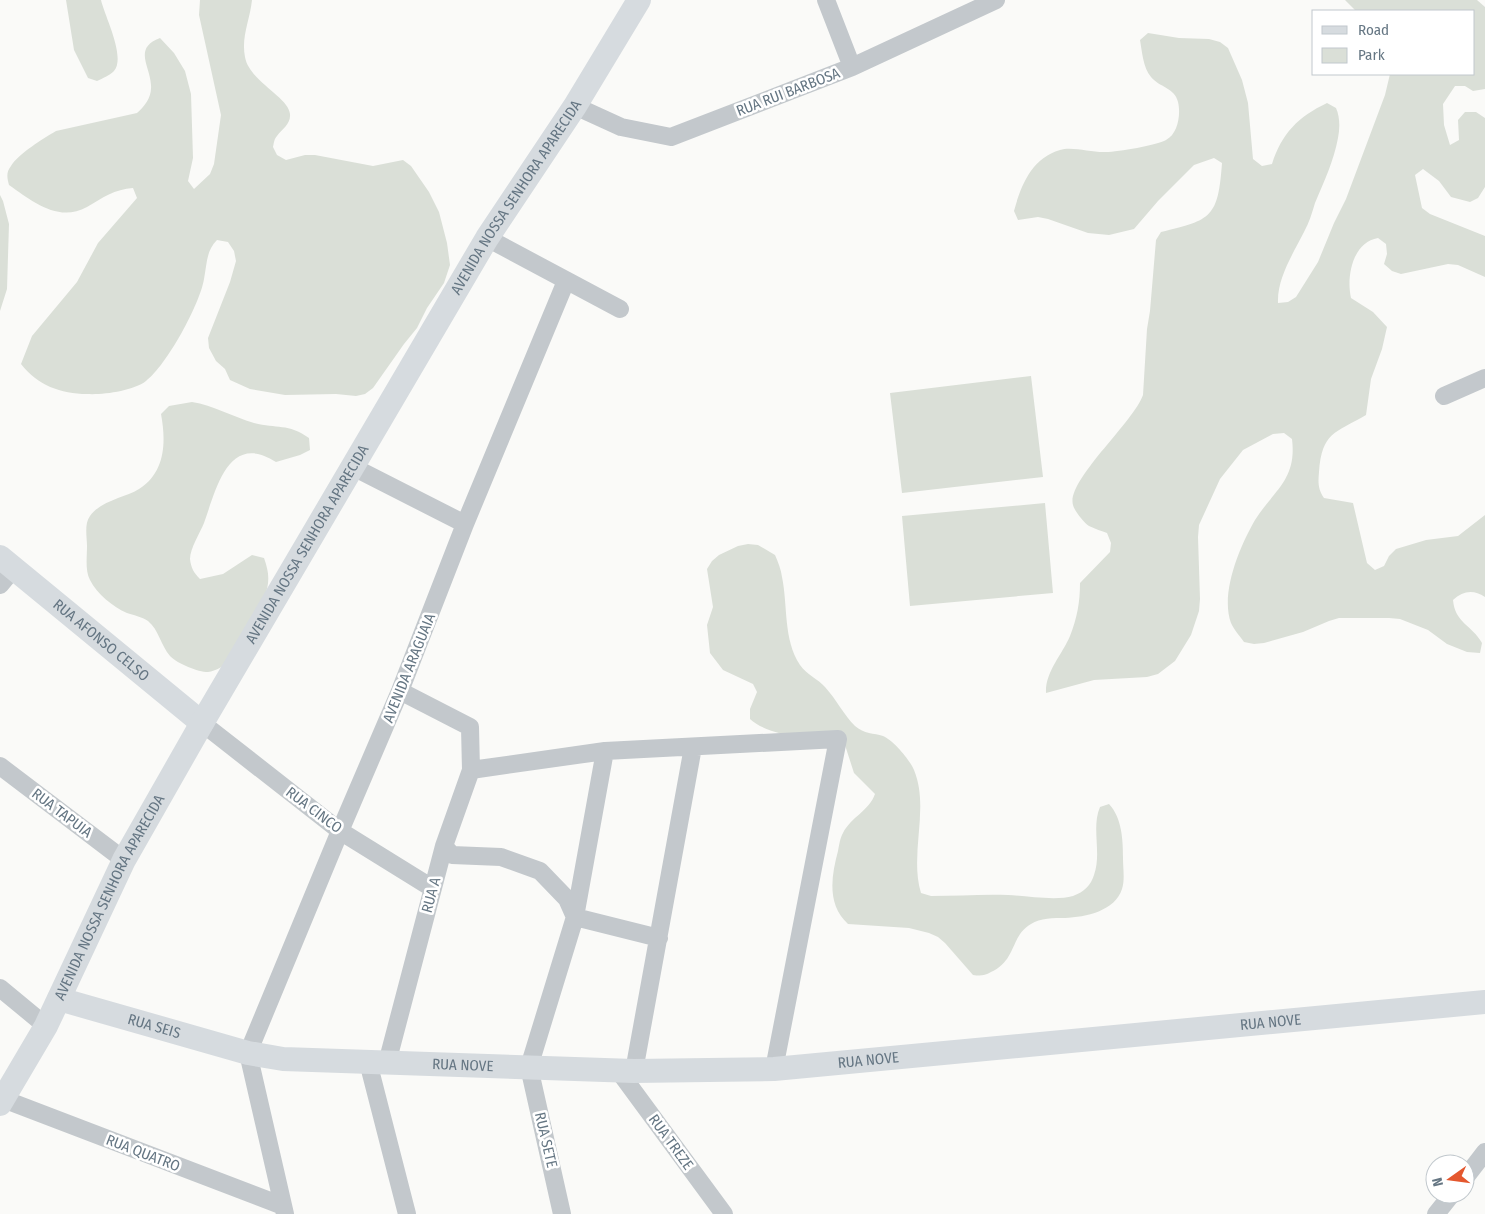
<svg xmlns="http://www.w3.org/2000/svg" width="1485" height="1214" viewBox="0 0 1485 1214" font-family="'Fira Sans Condensed',sans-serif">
<rect width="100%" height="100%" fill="#fafaf8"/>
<path fill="#dadfd7" d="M 66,0 L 101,0 C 105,17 126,57 114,71 C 109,76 103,78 97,81 L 88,78 L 74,50 Z
M 200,0 L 252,0 C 250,20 241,37 245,57 C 249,81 289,97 290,114 C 291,124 282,129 277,136 C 274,139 274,143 273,147 L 277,155 L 286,160 L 305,155 L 315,155 L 373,166 L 403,160 L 411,166 L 429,192 L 439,212 L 447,243 L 450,265 L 444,283 L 427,308 L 417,328 L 404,344 L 373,388 L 365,394 L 356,396 L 336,394 L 285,395 L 250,389 L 230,380 L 225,369 L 216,361 L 209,348 L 208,338 L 230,282 L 236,261 L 234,251 L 228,242 L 217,240 C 206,251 207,264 204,279 C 200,304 167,365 146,381 C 133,391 103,395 87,394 C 61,394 37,385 21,364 L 32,336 L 77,282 L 98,243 L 137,198 L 133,188 C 115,189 102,198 87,207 C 58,223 32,201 9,185 C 7,178 6,172 11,166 C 18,154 44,138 56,131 L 137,113 C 145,106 152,97 151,85 C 150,66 133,48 160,38 L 174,53 L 185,71 L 191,94 L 193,158 L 188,181 L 194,189 L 210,174 L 214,164 L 221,115 L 199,15 Z
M 1345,0 L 1477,0 L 1485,7 L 1485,89 L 1473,91 L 1465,86 L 1455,86 L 1443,104 L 1444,125 L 1450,145 L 1459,140 L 1458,120 L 1465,112 L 1476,112 L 1485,118 L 1485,187 L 1478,198 L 1470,202 L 1451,197 L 1439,181 L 1423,169 L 1415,175 L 1422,208 L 1430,214 L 1485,236 L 1485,277 L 1458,265 L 1448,264 L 1401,274 L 1392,271 L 1384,264 L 1387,254 L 1386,244 L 1378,238 C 1353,242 1346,276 1351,298 L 1373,312 L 1387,327 L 1382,349 L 1371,379 L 1366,415 C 1335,433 1322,432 1319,472 C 1318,483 1318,489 1324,498 L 1353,503 L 1367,563 L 1375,570 L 1384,566 L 1389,556 L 1396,549 L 1426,540 L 1458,536 L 1485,515 L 1485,597 C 1473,589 1463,591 1453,600 C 1455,623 1472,625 1482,643 L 1480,653 L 1467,652 L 1447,644 L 1428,630 L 1400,619 L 1389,618 L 1339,618 L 1329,621 L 1303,632 L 1264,643 L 1254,644 L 1244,642 C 1240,636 1234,630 1231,623 C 1220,593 1240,546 1255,520 C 1274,490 1297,480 1292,439 L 1284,433 L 1273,434 L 1243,450 L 1220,479 L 1199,525 L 1198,537 L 1200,599 L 1199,611 L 1191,635 L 1175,661 L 1158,674 L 1147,677 L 1094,680 L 1046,693 C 1045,672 1062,655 1070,636 C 1077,618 1080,603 1080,583 L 1110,552 L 1111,543 L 1107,533 C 1102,531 1095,529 1089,526 C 1084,523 1074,510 1073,505 C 1066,481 1133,423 1143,395 L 1147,329 L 1150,311 L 1156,240 L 1161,232 C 1212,220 1218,217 1222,163 L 1214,158 L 1194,165 L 1158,201 L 1134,229 L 1109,235 L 1088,233 L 1048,219 L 1038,217 L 1018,220 L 1014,211 C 1021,185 1032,158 1060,150 C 1072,146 1093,153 1106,152 C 1118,152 1157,145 1166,140 C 1178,134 1181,114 1178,102 C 1175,88 1159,87 1151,77 C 1143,68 1142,51 1140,40 L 1148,33 L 1179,38 L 1209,39 L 1220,42 L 1228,48 L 1242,80 L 1248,103 L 1253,159 L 1262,166 L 1272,164 C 1282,133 1298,117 1327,103 L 1336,108 C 1340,117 1340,128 1338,138 C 1334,160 1324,182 1315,203 C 1312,213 1309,223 1304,232 C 1293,254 1277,278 1278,303 L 1288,302 L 1296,297 L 1318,262 L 1334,223 L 1346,199 L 1385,95 L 1390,74 L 1474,74 L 1474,11 L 1356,11 Z
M 0,195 L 3,201 L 9,224 L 7,289 L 0,311 L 0,321 Z
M 1031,376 L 1043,477 L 902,493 L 890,393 Z
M 192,402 C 213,405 233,417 254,423 C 277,429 288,423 309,438 L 310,450 L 300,455 L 276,462 C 228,431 216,490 204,523 C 200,533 190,548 190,559 C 191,568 194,573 200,579 L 223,574 L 252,555 L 264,558 C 269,572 270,581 265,596 L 229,662 C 223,666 216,671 208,672 C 198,672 178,664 170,656 C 161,646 159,630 148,621 C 142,617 133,615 127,613 C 113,607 97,594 90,580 C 85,571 87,557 87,546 C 87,537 84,524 90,516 C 96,507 108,502 118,498 C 125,495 133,493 139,489 C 166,472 166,441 161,414 L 169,406 Z
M 1045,503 L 1053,593 L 910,606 L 902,516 Z
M 748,544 L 758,545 L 775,555 C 778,562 781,569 782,577 C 788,606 783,639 800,665 C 807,675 818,679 825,687 C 836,699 844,715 855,726 C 864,734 874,733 883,736 C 893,740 910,760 914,770 C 930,809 909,853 921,893 L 931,896 C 957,896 983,894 1008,895 C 1027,896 1056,901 1073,896 C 1084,892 1091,885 1094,875 C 1102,853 1091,828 1100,807 L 1109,804 C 1122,818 1123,840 1123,858 C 1123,868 1125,880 1122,889 C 1115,911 1086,917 1065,918 C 1054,918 1040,918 1031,924 C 1010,936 1017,960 991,972 C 984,976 980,976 973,975 L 945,943 L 938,937 L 929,933 L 909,928 L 848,924 C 827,905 831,877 838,851 C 839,846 840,838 843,833 C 851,817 869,811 875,794 L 854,773 L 844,742 C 818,740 769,737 750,719 L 750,709 L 757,692 L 753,684 L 723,670 L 710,653 L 707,625 L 713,607 L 707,569 L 712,561 L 719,555 L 738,546 Z"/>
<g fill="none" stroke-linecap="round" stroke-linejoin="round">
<path stroke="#c3c8cc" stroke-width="18" d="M 826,0 L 852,67
M 575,106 L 621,127 L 671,137 L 852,67 L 996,0
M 487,238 L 620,309
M 1444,396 L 1485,378
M 353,467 L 465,524
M 0,585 L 14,568
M 202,723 L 340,831 L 432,888
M 0,766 L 124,860
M 471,770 L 605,751 L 838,739 L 774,1069
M 444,846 L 452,855 L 501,857 L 540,871 L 567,899 L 575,917 L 659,938
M 0,988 L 46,1026
M 368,1062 L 407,1214
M 387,1063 L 444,846 L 471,770 L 470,727 L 400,691
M 618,1070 L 724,1214
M 634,1071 L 693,747
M 3,1099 L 283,1206
M 1465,1178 L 1485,1152
M 285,1214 L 248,1053 L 340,831 L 400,691 L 465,524 L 566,281
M 562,1214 L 529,1067 L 575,917 L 605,751
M 1436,1214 L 1452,1194"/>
<g stroke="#d6dbdf" stroke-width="24">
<path id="s1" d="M 0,557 L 202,723"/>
<path id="s2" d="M 59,999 L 248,1053 L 283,1059 L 634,1071 L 774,1069 L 1485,1002"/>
<path id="s3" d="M 0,1104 L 46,1026 L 124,860 L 202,723 L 487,238 L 575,106 L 639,0"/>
</g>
</g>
<g text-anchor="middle" stroke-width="5" stroke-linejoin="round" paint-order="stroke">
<g font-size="15" fill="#657683" stroke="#fff">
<text transform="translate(788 92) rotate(-21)" y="5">RUA RUI BARBOSA</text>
<text dy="5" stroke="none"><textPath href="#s3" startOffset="1044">AVENIDA NOSSA SENHORA APARECIDA</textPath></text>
<text dy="5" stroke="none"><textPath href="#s3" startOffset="639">AVENIDA NOSSA SENHORA APARECIDA</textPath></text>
<text dy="5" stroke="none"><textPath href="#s1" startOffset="131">RUA AFONSO CELSO</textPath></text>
<text transform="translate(409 668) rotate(-68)" y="5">AVENIDA ARAGUAIA</text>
<text transform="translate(314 810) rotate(37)" y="5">RUA CINCO</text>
<text transform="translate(62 813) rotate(37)" y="5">RUA TAPUIA</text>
<text transform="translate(431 895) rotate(-75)" y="5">RUA A</text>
<text dy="5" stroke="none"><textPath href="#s3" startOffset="234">AVENIDA NOSSA SENHORA APARECIDA</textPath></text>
<text dy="5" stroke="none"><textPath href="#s2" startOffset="1222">RUA NOVE</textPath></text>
<text dy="5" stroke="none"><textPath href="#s2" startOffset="99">RUA SEIS</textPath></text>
<text dy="5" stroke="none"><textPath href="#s2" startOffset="818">RUA NOVE</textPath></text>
<text dy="5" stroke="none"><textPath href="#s2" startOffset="412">RUA NOVE</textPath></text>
<text transform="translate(546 1140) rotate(77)" y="5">RUA SETE</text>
<text transform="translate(671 1142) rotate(54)" y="5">RUA TREZE</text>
<text transform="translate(143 1153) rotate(21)" y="5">RUA QUATRO</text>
</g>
</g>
<rect x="1312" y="10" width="162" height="65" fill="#ffffff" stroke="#c1c8cd"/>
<rect x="1322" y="26" width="25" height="8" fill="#d6dbdf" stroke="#c1c8cd"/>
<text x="1358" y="35" font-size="15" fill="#657683">Road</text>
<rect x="1322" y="48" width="25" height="15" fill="#dadfd7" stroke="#c1c8cd"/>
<text x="1358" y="60" font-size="15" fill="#657683">Park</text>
<g transform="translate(1450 1179) rotate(256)"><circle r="24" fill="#ffffff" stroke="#c1c8cd"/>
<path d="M0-4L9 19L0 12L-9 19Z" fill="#e4572e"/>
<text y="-8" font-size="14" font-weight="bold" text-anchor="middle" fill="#657683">N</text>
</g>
</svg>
